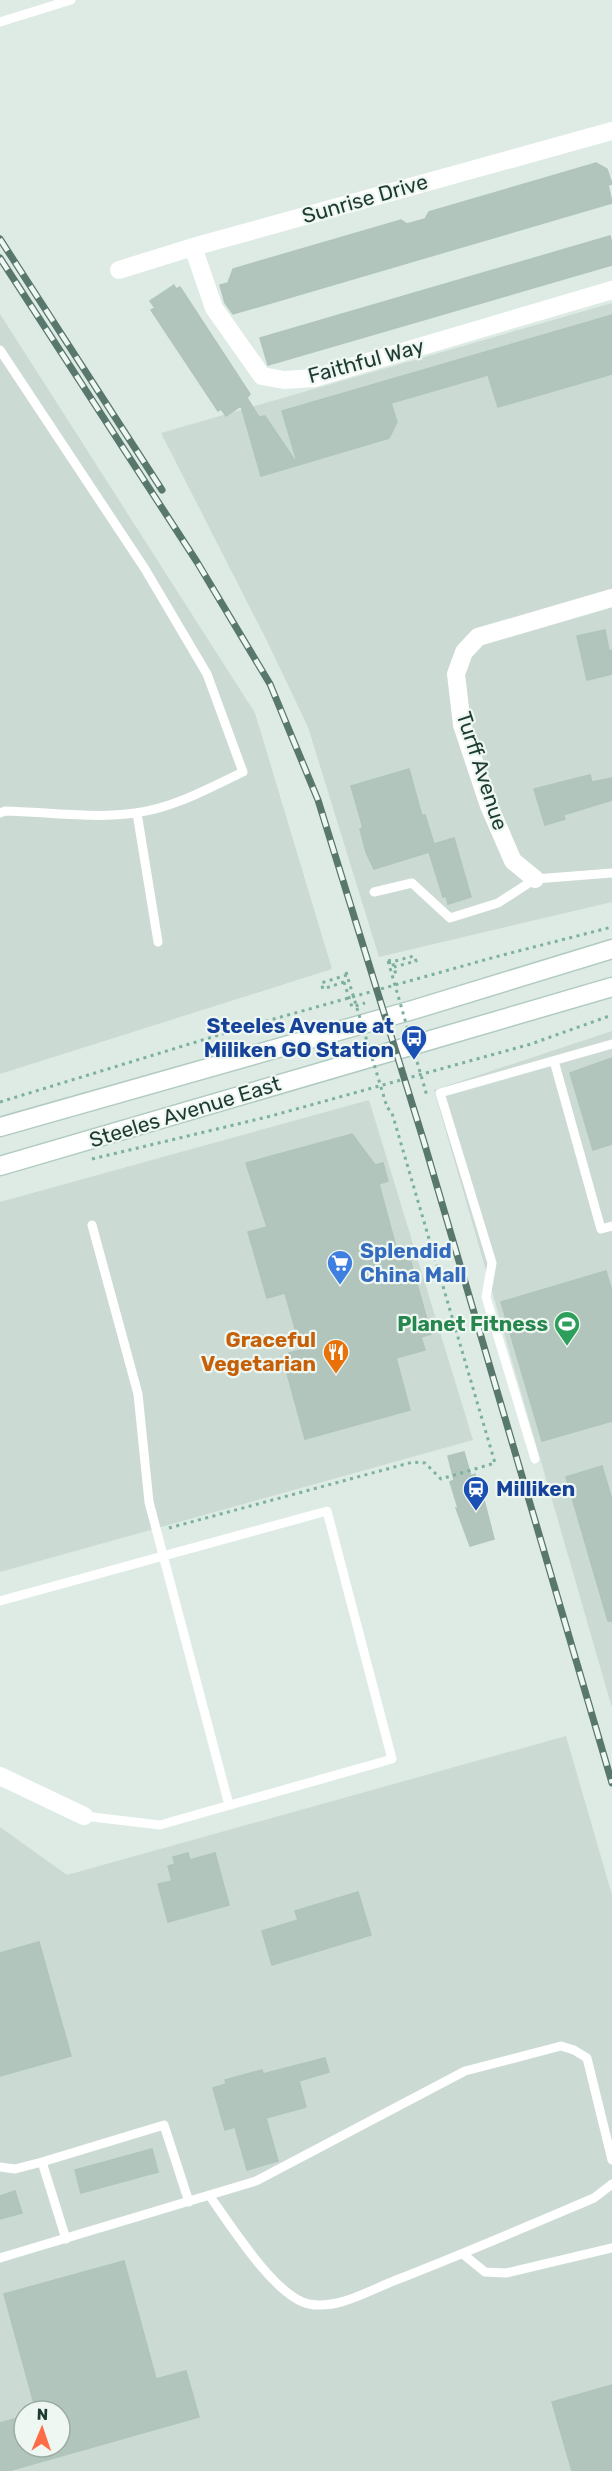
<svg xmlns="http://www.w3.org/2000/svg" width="612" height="2471" viewBox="0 0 612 2471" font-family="Rubik,sans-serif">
<rect width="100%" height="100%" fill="#ddebe4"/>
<path fill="#cbdad3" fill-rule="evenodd" d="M 612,303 L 612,902 L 379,957 L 308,727 L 266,639 L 161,433 Z
M 0,314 L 255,713 L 332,969 L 0,1074 Z
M 612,1031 L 612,1708 L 434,1090 Z
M 369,1100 L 473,1440 L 0,1572 L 0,1202 Z
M 566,1736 L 612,1895 L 612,2471 L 0,2471 L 0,1827 L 67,1875 ZM 24,2411 L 60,2411 L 60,2447 L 24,2447 Z"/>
<path fill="#b2c5bd" stroke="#afc5bb" stroke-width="1.5" d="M 596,163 L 607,169 L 612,184 L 608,185 L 612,203 L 233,314 L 225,303 L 220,285 L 228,283 L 233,269 L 401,220 L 407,224 L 425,219 L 429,212 Z
M 610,236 L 612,244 L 612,265 L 268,365 L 260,338 Z
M 174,285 L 176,289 L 180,287 L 250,394 L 247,398 L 259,417 L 265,416 L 298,465 L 282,411 L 612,315 L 612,374 L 498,407 L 488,375 L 391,403 L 397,422 L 389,438 L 261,476 L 241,406 L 226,416 L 221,409 L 218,411 L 151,310 L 155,308 L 150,301 Z
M 605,630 L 609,651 L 612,650 L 612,674 L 587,680 L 577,636 Z
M 409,769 L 422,816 L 425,815 L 434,844 L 454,838 L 471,897 L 448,904 L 446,896 L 443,897 L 429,852 L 374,869 L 366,852 L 360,829 L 363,828 L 351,786 Z
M 590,775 L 592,782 L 612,778 L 612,800 L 563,815 L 565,819 L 545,825 L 534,789 Z
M 612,1058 L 612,1144 L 593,1150 L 570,1073 Z
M 352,1134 L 375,1165 L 383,1163 L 388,1181 L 379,1184 L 397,1251 L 407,1248 L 431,1334 L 421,1337 L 425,1350 L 396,1358 L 410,1410 L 305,1439 L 284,1362 L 289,1353 L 301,1350 L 285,1293 L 267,1298 L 248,1232 L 267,1227 L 246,1163 Z
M 606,1271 L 612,1291 L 612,1421 L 542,1441 L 501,1302 Z
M 464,1452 L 471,1476 L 475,1474 L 482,1500 L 484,1500 L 494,1539 L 470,1546 L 456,1508 L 458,1508 L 450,1482 L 454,1480 L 448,1456 Z
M 602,1466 L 612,1500 L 612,1621 L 608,1621 L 566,1477 Z
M 188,1853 L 190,1860 L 215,1853 L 229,1905 L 168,1922 L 158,1884 L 172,1881 L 168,1866 L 175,1864 L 173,1857 Z
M 358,1892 L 371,1935 L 272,1965 L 262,1931 L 298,1920 L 295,1911 Z
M 39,1942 L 71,2056 L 0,2076 L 0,1953 Z
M 325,2058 L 329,2072 L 299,2081 L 306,2107 L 266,2118 L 278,2161 L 247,2170 L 235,2127 L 225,2130 L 213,2088 L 226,2084 L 225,2080 L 262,2070 L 263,2074 Z
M 152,2149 L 158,2172 L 81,2193 L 75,2170 Z
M 15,2191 L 22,2213 L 0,2219 L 0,2196 Z
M 124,2261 L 156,2379 L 186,2371 L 199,2417 L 8,2471 L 0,2471 L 0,2423 L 24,2416 L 24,2447 L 60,2447 L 60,2411 L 36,2411 L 4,2294 Z
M 612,2385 L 612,2471 L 572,2471 L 552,2402 Z"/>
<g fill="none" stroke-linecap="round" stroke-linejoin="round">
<g stroke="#b0cbc0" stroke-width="21">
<path id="secondary" d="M 0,1127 L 416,1009 L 612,949
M 0,1166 L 612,987"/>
</g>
<path stroke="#7bb19e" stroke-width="3" stroke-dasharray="3 4.5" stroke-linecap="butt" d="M 388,961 L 392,960 L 396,975
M 388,963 L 414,956 L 416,961 L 394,967
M 344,982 L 323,989 L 321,983 L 347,975
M 344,982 L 352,1007 L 365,1003
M 0,1102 L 245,1027 L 495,957 L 612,927
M 92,1159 L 271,1116 L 531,1044 L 612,1015
M 169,1528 L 413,1462 L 425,1463 L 441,1479 L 495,1463 L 392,1113 L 387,1107"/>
<path stroke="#fff" stroke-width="9" d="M 0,22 L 71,0
M 0,350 L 145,569 L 207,674 L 243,772 C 209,788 174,808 135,813 C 94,819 47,812 5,811 L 0,813
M 137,813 L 158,942
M 374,892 L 412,883 L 450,918 L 498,903 L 535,879 L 612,873
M 554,1061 L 601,1229 L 612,1226
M 92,1225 L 138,1394 L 149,1502 L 229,1805
M 535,1459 L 486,1297 L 492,1263 L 440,1093 L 612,1044
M 0,1601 L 327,1511 L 392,1759 L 160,1825 L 84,1816
M 42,2162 L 66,2239
M 0,2167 L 15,2169 L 42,2162 L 164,2125 L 189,2202
M 209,2195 C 229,2223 276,2298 309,2304 C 338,2310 370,2290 396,2280 C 463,2254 528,2226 594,2198 L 612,2184
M 463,2254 L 485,2272 L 506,2273 L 612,2248
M 0,2258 L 256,2181 L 465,2071 L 561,2046 L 574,2050 L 587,2058 L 612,2160"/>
<path stroke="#fff" stroke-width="18" d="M 193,247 L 214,308 L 262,376 L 284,380 L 314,378 L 612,290
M 119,270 L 193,247 L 612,131
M 535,879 L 513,861 L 489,806 L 462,725 L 456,674 L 464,652 L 478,637 L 612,598
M 0,1776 L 84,1816"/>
<use href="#secondary" stroke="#fff" stroke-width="18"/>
<g stroke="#58776d" stroke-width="7">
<path id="rail" d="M 0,239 L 162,490
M 0,258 L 197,562 L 270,684 L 318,800 L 424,1142 L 612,1783"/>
</g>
<use href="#rail" stroke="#eef7f2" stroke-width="4.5" stroke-dasharray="14" stroke-linecap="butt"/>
<path stroke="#7bb19e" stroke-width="3" stroke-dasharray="3 4.5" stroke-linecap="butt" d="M 388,961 L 427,1096
M 346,972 L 387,1107"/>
</g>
<defs>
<g id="bus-pin" transform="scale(1.35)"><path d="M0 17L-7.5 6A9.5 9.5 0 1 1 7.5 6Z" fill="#1a4fb4" stroke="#eef7f2"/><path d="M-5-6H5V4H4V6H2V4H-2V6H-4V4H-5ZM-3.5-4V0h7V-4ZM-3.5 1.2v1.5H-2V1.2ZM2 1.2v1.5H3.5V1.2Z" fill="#fff"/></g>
<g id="supermarket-pin" transform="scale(1.35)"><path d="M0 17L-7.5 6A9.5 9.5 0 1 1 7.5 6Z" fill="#3f7fe0" stroke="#eef7f2"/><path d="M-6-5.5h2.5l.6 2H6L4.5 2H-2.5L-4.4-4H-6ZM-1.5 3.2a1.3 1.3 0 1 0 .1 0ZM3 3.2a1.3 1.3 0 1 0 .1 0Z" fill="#fff"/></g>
<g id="stadium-pin" transform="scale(1.35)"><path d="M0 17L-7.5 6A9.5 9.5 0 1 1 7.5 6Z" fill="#2e9e5b" stroke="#eef7f2"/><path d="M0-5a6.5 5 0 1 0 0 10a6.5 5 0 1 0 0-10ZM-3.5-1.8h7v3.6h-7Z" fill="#fff"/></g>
<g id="restaurant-pin" transform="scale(1.35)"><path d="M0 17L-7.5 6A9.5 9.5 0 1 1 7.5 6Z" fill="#e8710a" stroke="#eef7f2"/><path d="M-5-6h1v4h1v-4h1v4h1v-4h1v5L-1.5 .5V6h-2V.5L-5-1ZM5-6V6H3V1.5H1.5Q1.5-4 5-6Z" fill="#fff"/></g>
<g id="station-pin" transform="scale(1.35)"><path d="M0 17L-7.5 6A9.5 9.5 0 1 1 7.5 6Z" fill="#1a4fb4" stroke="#eef7f2"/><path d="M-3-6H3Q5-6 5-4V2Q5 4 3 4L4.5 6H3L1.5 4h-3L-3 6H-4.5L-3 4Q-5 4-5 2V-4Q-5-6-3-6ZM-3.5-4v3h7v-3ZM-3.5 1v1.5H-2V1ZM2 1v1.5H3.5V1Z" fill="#fff"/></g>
</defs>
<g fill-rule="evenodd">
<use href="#bus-pin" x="414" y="1038"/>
<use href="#supermarket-pin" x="340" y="1263"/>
<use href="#stadium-pin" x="567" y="1324"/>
<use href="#restaurant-pin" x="336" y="1352"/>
<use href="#station-pin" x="476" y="1489"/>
</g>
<g text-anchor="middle" stroke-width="4.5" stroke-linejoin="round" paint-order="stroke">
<g font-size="21" fill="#1e3b32" stroke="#eef7f2">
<text transform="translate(365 199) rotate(-16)" y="7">Sunrise Drive</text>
<text transform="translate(366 361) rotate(-15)" y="7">Faithful Way</text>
<text transform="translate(482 771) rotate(72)" y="7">Turff Avenue</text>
<text transform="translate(185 1112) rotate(-17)" y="7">Steeles Avenue East</text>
</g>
<g font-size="21" font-weight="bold" fill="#164399" stroke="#eef7f2" text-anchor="end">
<text x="394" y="1033">Steeles Avenue at<tspan x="394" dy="24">Miliken GO Station</tspan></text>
<text x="496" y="1496" text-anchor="start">Milliken</text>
</g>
<g font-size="21" font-weight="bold" fill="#366cbe" stroke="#eef7f2" text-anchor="start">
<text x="360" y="1258">Splendid<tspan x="360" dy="24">China Mall</tspan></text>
</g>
<g font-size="21" font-weight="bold" fill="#27864d" stroke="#eef7f2" text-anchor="end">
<text x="548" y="1331">Planet Fitness</text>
</g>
<g font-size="21" font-weight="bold" fill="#c56008" stroke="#eef7f2" text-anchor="end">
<text x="316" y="1347">Graceful<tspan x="316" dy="24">Vegetarian</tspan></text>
</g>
</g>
<g transform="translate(42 2429) rotate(2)"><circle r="28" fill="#eef7f2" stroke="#9baca5" stroke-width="1.5"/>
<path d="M0-4.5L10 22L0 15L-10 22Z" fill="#fe6d48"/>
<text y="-9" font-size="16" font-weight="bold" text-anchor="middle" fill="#1e3b32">N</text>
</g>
</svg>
